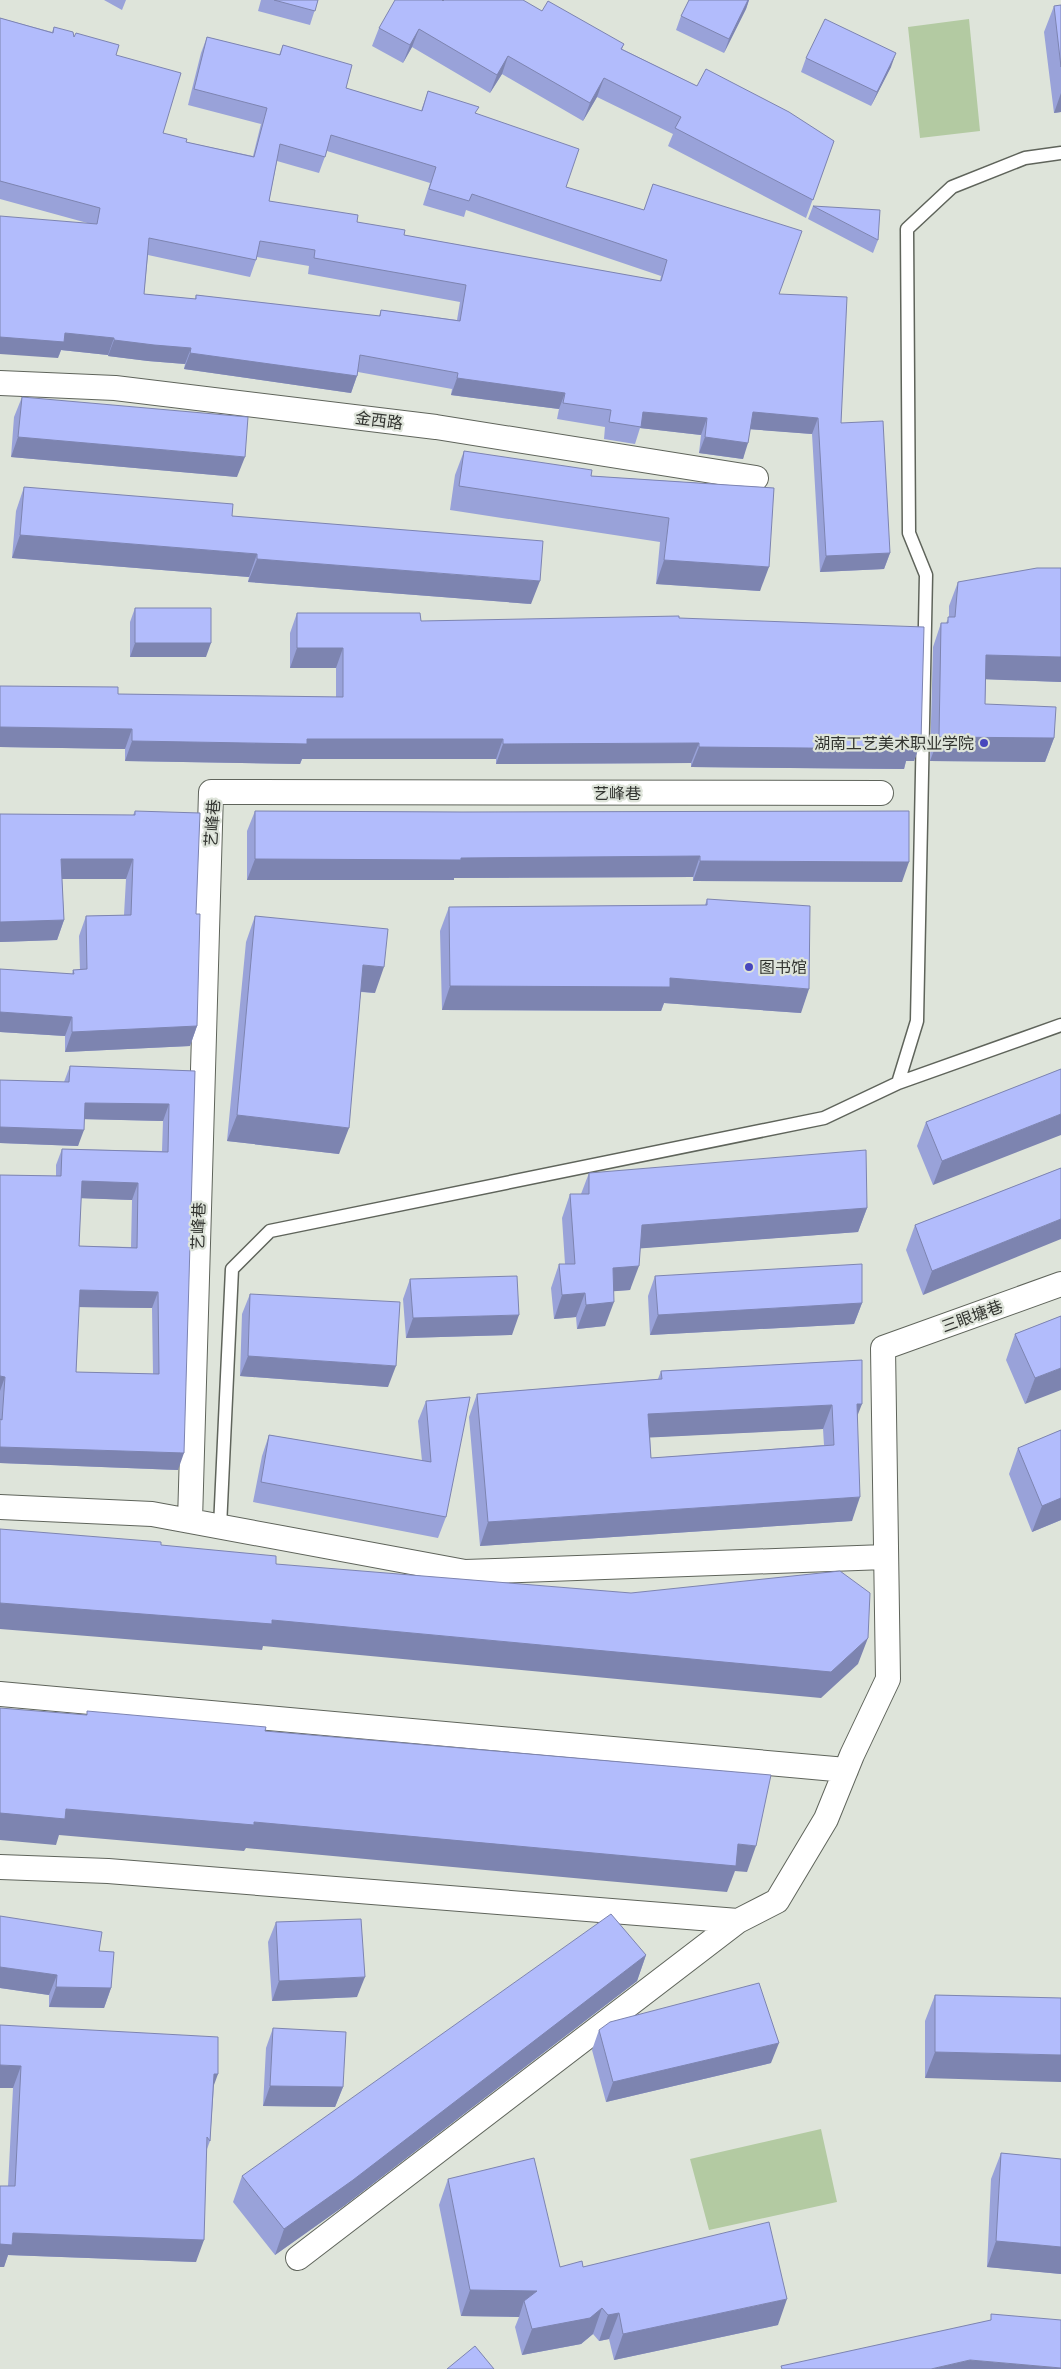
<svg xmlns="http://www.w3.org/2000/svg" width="1061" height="2369" viewBox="0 0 1061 2369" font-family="'Nunito Sans','Noto Sans SC',sans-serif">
<rect width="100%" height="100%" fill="#dee4da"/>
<path fill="#b3caa2" d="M 969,19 L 980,131 L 920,138 L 908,27 Z
M 821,2129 L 837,2202 L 709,2230 L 690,2159 Z"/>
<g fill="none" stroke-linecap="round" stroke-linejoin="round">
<g stroke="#5f645b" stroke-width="15">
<path id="service" d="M 898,1083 L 1061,1025
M 220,1527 L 232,1269 L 270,1231 L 824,1118 L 898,1083 L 917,1021 L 926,575 L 909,533 L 907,229 L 952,187 L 1025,158 L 1061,153"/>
</g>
<g stroke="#5f645b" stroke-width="26">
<path id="minor" d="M 0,383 L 115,388 L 436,427 L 756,478
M 0,1507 L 152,1514 L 465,1572 L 885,1557
M 190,1521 L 211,792 L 881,793
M 0,1694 L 846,1770
M 0,1867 L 108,1871 L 738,1921 L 777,1901 L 826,1819 L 852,1755 L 888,1679 L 883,1348 L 1061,1284
M 298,2258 L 738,1921"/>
</g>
<use href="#service" stroke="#fff" stroke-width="12"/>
<use href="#minor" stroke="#fff" stroke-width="24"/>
</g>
<path fill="#99a2d9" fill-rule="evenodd" d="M 104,0 L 126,0 L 122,10 Z
M 261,0 L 318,0 L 310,25 L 258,11 Z
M 689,0 L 749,0 L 746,9 L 724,53 L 676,30 L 681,16 Z
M 443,1 L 542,11 L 624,44 L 622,49 L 697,86 L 834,141 L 806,218 L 668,146 L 673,134 L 597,97 L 583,121 L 502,74 L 490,93 L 412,47 L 403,63 L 372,46 L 379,28 Z
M 1061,5 L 1061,112 L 1054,113 L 1044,32 L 1054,6 Z
M 0,18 L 52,32 L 54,27 L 74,37 L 116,55 L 163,133 L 186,142 L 253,156 L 261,124 L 188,105 L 201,53 L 207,37 L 279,55 L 283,45 L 346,88 L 421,111 L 428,91 L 476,113 L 566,187 L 644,210 L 653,184 L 779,294 L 841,423 L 890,553 L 884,569 L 820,572 L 812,434 L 750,429 L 743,459 L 699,453 L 701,435 L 640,428 L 635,444 L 604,439 L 605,427 L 557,419 L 559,409 L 451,395 L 452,389 L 358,372 L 351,393 L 184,369 L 185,364 L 148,361 L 108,356 L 108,355 L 61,350 L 58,358 L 91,224 L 0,199 ZM 327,151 L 430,183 L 423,205 L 464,217 L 466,210 L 661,276 L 660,281 L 404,235 L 357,222 L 269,201 L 277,161 L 319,173 ZM 148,255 L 250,277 L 257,257 L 309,266 L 308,274 L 460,302 L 457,320 L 381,310 L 379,316 L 196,295 L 195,299 L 144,294 Z
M 806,58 L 891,67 L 871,106 L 801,72 Z
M 813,206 L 878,240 L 873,253 L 808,219 Z
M 22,397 L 237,477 L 11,457 L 14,417 Z
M 464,451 L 591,476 L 774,488 L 760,591 L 656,584 L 660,542 L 450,510 L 455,475 Z
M 24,487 L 232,516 L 531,604 L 248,582 L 249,577 L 12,558 L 16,511 Z
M 958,582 L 1061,682 L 986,679 L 985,704 L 1054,738 L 1045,762 L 930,761 L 933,647 L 941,623 L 946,623 L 949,617 L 949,606 Z
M 135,608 L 206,657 L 130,657 L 130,622 Z
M 297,613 L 421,621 L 679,618 L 921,741 L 914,761 L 906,761 L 904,769 L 691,767 L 691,763 L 496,764 L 496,759 L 302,759 L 300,764 L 125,761 L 125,749 L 0,747 L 0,686 L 118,694 L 336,697 L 336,668 L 290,668 L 290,633 Z
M 135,811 L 196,914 L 197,1026 L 190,1046 L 65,1052 L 65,1036 L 0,1032 L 0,969 L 72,974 L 73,970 L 80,970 L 79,936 L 86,916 L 124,915 L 126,879 L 62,879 L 64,920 L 57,940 L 0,942 L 0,814 L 133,815 Z
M 255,811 L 461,812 L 902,882 L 693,881 L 693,877 L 454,878 L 454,880 L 247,880 L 247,831 Z
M 707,899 L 801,1013 L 664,1003 L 661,1011 L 442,1010 L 440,931 L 449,907 L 705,905 Z
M 255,916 L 375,993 L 361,992 L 339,1154 L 227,1141 L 246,942 Z
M 70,1066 L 195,1071 L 178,1470 L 0,1463 L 0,1175 L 56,1176 L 56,1165 L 62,1149 L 162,1151 L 163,1121 L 84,1119 L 78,1146 L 0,1143 L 0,1080 L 64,1082 ZM 81,1198 L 132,1200 L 131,1247 L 79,1246 ZM 79,1307 L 152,1308 L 153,1374 L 76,1372 Z
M 1061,1069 L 933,1185 L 917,1146 L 926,1122 Z
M 1061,1168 L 923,1295 L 906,1250 L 915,1225 Z
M 589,1173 L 867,1208 L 858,1232 L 640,1248 L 630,1290 L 613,1291 L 605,1326 L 577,1329 L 576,1317 L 554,1319 L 551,1288 L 559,1264 L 565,1264 L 562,1218 L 570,1194 L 581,1194 Z
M 655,1276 L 862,1303 L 854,1324 L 650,1335 L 648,1296 Z
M 410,1279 L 512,1335 L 406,1338 L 403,1299 Z
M 250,1294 L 388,1387 L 240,1376 L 242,1314 Z
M 1061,1316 L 1025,1404 L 1006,1360 L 1015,1334 Z
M 862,1360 L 857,1416 L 852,1521 L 480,1546 L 469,1417 L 477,1394 L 658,1379 L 661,1371 ZM 823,1429 L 824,1445 L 651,1458 L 650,1437 Z
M 426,1401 L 446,1517 L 438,1538 L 253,1502 L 262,1456 L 269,1435 L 422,1461 L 418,1421 Z
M 1061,1430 L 1061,1520 L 1032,1532 L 1009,1474 L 1018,1448 Z
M 0,1916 L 99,1951 L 111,1988 L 104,2008 L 49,2007 L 49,1995 L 0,1988 Z
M 276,1922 L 357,1997 L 272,2001 L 268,1942 Z
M 646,1955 L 637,1981 L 344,2206 L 275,2255 L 233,2202 L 242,2176 Z
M 935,1995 L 1061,1998 L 925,2078 L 925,2021 Z
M 0,2025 L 214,2085 L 210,2141 L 207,2149 L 196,2262 L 8,2255 L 4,2267 L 0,2267 L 0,2186 L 8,2186 L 13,2088 Z
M 273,2028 L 343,2087 L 335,2107 L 263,2106 L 266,2048 Z
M 599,2030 L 771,2063 L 606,2102 L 592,2050 Z
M 1001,2153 L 1061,2159 L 1061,2274 L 987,2267 L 991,2179 Z
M 448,2179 L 560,2267 L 583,2267 L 778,2325 L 614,2360 L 609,2339 L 599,2341 L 593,2334 L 581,2344 L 522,2355 L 515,2327 L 519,2317 L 461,2316 L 439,2205 Z"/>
<path fill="#7d84b0" d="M 748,0 L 749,0 L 746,9 L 724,53 L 729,39 Z
M 419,29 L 412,47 L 403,63 L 410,45 Z
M 896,53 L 891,67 L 871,106 L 877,92 Z
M 508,56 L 502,74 L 490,93 L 497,75 Z
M 604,78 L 597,97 L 583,121 L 590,103 Z
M 1061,93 L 1061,112 L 1054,113 Z
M 65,333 L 114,338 L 108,355 L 61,350 L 58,358 L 0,354 L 0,337 Z
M 114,340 L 191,348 L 185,364 L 148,361 L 108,356 Z
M 190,353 L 357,376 L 351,393 L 184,369 Z
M 457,378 L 565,393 L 559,409 L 451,395 Z
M 643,412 L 707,418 L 701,435 L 640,428 Z
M 753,412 L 818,418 L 812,434 L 747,429 Z
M 18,437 L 245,457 L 237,477 L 11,457 Z
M 705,437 L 748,443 L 743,459 L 699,453 Z
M 20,535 L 257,554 L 249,577 L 12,558 Z
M 890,553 L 884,569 L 820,572 L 826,556 Z
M 257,559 L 540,581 L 531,604 L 248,582 Z
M 664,560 L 769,567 L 760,591 L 656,584 Z
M 135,643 L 211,643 L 206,657 L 130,657 Z
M 297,648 L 343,648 L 336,668 L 290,668 Z
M 986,655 L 1061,657 L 1061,682 L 978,679 Z
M 0,727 L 132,729 L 125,749 L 0,747 Z
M 939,737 L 1054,738 L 1045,762 L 930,761 Z
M 307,739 L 503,739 L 496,759 L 302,759 L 300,764 L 125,761 L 132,741 Z
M 911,741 L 921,741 L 914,761 L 906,761 L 904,769 L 691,767 L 699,747 Z
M 699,743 L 691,763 L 496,764 L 503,744 Z
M 700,856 L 693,877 L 454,878 L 454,880 L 247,880 L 255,859 Z
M 61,859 L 133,859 L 126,879 L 54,879 Z
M 700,861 L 909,862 L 902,882 L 693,881 Z
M 64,920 L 57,940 L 0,942 L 0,922 Z
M 363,965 L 384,967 L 375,993 L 354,991 Z
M 670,978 L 809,989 L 801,1013 L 664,1003 L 661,1011 L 442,1010 L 450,986 Z
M 0,1012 L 72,1017 L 65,1036 L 0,1032 Z
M 197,1026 L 190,1046 L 65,1052 L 72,1032 Z
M 85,1103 L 169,1104 L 163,1121 L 79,1119 Z
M 1061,1114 L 1061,1135 L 933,1185 L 942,1161 Z
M 237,1115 L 349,1128 L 339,1154 L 227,1141 Z
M 0,1127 L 84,1130 L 78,1146 L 0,1143 Z
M 82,1181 L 138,1183 L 132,1200 L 76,1198 Z
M 867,1208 L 858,1232 L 633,1249 L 642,1225 Z
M 1061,1219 L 1061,1239 L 923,1295 L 932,1271 Z
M 639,1266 L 630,1290 L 604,1292 L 613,1268 Z
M 80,1290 L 158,1292 L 152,1308 L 74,1307 Z
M 585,1293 L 576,1317 L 554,1319 L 562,1295 Z
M 614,1302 L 605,1326 L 577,1329 L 586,1305 Z
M 862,1303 L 854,1324 L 650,1335 L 658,1315 Z
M 519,1315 L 512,1335 L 406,1338 L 413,1318 Z
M 248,1356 L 396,1366 L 388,1387 L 240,1376 Z
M 1061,1368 L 1061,1390 L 1025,1404 L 1035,1378 Z
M 0,1376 L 5,1377 L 0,1391 Z
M 857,1404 L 862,1404 L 853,1427 Z
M 832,1405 L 823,1429 L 640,1438 L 648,1414 Z
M 0,1447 L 184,1453 L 178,1470 L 0,1463 Z
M 860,1497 L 852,1521 L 480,1546 L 488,1522 Z
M 1061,1498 L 1061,1520 L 1032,1532 L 1042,1506 Z
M 0,1603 L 272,1620 L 868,1638 L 858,1664 L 821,1698 L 263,1646 L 262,1650 L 0,1629 Z
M 66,1809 L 254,1822 L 738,1844 L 756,1846 L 747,1872 L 735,1871 L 727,1892 L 246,1848 L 244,1851 L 59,1835 L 56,1845 L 0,1840 L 0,1813 Z
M 646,1955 L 637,1981 L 344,2206 L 275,2255 L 284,2229 Z
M 0,1967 L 57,1975 L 49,1995 L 0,1988 Z
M 365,1977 L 357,1997 L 272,2001 L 279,1981 Z
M 56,1987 L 111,1988 L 104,2008 L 49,2007 Z
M 779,2043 L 771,2063 L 606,2102 L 613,2082 Z
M 935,2052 L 1061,2055 L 1061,2082 L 925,2078 Z
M 0,2065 L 21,2066 L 13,2088 L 0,2088 Z
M 214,2074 L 218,2074 L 210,2096 Z
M 270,2086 L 343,2087 L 335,2107 L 263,2106 Z
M 13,2233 L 204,2240 L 196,2262 L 8,2255 L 4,2267 L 0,2267 L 0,2244 Z
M 996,2241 L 1061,2247 L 1061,2274 L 987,2267 Z
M 470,2290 L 537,2291 L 524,2301 L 519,2317 L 461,2316 Z
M 787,2299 L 778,2325 L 614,2360 L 623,2334 Z
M 602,2308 L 593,2334 L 581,2344 L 522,2355 L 532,2329 Z
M 619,2313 L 609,2339 L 599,2341 L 608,2315 Z
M 970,2360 L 1061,2368 L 1061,2369 L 931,2369 Z"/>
<path fill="#b2bcfc" stroke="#7d84b0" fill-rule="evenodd" d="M 274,0 L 318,0 L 315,11 Z
M 395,0 L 442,0 L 443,1 L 444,0 L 523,0 L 542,11 L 548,1 L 624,44 L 621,49 L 697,86 L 706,69 L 789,112 L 834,141 L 813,200 L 675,128 L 681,117 L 604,78 L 590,103 L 508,56 L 497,75 L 419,29 L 410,45 L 379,28 Z
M 689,0 L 748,0 L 729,39 L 681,16 Z
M 1061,5 L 1061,67 L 1054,6 Z
M 0,18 L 53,33 L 54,27 L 73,32 L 74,37 L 76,33 L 119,45 L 116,55 L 181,73 L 163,133 L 187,139 L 186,142 L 254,157 L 267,108 L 194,89 L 207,37 L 280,55 L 283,45 L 352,65 L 346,88 L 422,111 L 428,91 L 479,107 L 475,113 L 579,149 L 566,187 L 644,210 L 653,184 L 802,231 L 779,294 L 847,297 L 841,423 L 883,421 L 890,553 L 826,556 L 818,418 L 753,412 L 748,443 L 705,437 L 707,418 L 643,412 L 641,427 L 609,422 L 611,410 L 563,403 L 565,393 L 457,378 L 458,373 L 360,355 L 357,376 L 190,353 L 191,348 L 154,345 L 114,340 L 114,338 L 65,333 L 64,342 L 0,337 L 0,216 L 97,224 L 100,208 L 0,181 ZM 331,135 L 436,167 L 429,189 L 469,201 L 472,194 L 667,260 L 661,281 L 404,235 L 405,230 L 357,222 L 358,215 L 269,201 L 280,144 L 325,157 ZM 149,238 L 256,260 L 260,241 L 315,250 L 314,258 L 466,285 L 460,321 L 381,310 L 380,316 L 196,295 L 196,299 L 144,294 Z
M 825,19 L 896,53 L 877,92 L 806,58 Z
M 813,206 L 880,210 L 878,240 Z
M 22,397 L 248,417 L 245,457 L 18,437 Z
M 464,451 L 592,470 L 591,476 L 774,488 L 769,567 L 664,560 L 669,518 L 459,486 Z
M 24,487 L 233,504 L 232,516 L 543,541 L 540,581 L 257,559 L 257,554 L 20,535 Z
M 1037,568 L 1061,568 L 1061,657 L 986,655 L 985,704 L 1056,707 L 1054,738 L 939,737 L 941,623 L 948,623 L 948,617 L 955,617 L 958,582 Z
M 135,608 L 211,608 L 211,643 L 135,643 Z
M 297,613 L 420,613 L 421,621 L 679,616 L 679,618 L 924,627 L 921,741 L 911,741 L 911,749 L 699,747 L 699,743 L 503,744 L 503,739 L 307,739 L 307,744 L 132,741 L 132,729 L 0,727 L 0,686 L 118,687 L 118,694 L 343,697 L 343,648 L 297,648 Z
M 135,811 L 200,813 L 196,914 L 200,914 L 197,1026 L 72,1032 L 72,1017 L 0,1012 L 0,969 L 74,974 L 73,970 L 87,969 L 86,916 L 131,915 L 133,859 L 61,859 L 64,920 L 0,922 L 0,814 L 135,815 Z
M 255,811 L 461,812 L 909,811 L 909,862 L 700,861 L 700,856 L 461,858 L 461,860 L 255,859 Z
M 707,899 L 810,906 L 809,989 L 670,978 L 670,987 L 450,986 L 449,907 L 707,905 Z
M 255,916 L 388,929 L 384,967 L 363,965 L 349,1128 L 237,1115 Z
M 70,1066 L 195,1071 L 184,1453 L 0,1447 L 0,1419 L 2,1420 L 5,1377 L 0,1376 L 0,1175 L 61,1176 L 62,1149 L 168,1152 L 169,1104 L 85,1103 L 84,1130 L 0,1127 L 0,1080 L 69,1082 ZM 82,1181 L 138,1183 L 137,1248 L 79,1246 ZM 80,1290 L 158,1292 L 159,1374 L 76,1372 Z
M 1061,1069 L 1061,1114 L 942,1161 L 926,1122 Z
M 866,1150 L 867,1208 L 642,1225 L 639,1266 L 613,1268 L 614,1302 L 586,1305 L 585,1293 L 562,1295 L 559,1264 L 575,1264 L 570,1194 L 589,1194 L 589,1173 Z
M 1061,1168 L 1061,1219 L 932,1271 L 915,1225 Z
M 862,1264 L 862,1303 L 658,1315 L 655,1276 Z
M 517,1276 L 519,1315 L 413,1318 L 410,1279 Z
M 250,1294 L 400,1302 L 396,1366 L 248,1356 Z
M 1061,1316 L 1061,1368 L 1035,1378 L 1015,1334 Z
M 862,1360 L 862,1404 L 857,1404 L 860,1497 L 488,1522 L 477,1394 L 662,1379 L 661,1371 ZM 832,1405 L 834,1445 L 651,1458 L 648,1414 Z
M 470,1397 L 446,1517 L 261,1482 L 269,1435 L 431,1462 L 426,1401 Z
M 1061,1430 L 1061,1498 L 1042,1506 L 1018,1448 Z
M 0,1529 L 161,1542 L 161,1545 L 276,1556 L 276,1564 L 631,1593 L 840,1571 L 870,1593 L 868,1638 L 831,1672 L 272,1620 L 272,1624 L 0,1603 Z
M 0,1708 L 87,1715 L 87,1711 L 266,1727 L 265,1731 L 771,1775 L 756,1846 L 738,1844 L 736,1866 L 254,1822 L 254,1825 L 66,1809 L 65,1819 L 0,1813 Z
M 611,1914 L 646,1955 L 353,2180 L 284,2229 L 242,2176 Z
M 0,1916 L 102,1932 L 99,1951 L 114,1952 L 111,1988 L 56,1987 L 57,1975 L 0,1967 Z
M 361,1919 L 365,1977 L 279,1981 L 276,1922 Z
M 759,1983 L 779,2043 L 613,2082 L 599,2030 L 610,2022 Z
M 935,1995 L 1061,1998 L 1061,2055 L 935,2052 Z
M 0,2025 L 218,2037 L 218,2074 L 214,2074 L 210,2141 L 207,2137 L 204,2240 L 13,2233 L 12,2245 L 0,2244 L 0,2186 L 15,2186 L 21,2066 L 0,2065 Z
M 273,2028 L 346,2032 L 343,2087 L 270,2086 Z
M 1001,2153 L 1061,2159 L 1061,2247 L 996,2241 Z
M 534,2158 L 560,2267 L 582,2261 L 583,2267 L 769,2222 L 787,2299 L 623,2334 L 619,2313 L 608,2315 L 602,2308 L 590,2318 L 532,2329 L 524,2301 L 537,2291 L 470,2290 L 448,2179 Z
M 991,2314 L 1061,2320 L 1061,2368 L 970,2360 L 931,2369 L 782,2369 L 781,2366 L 991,2320 Z
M 475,2346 L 494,2369 L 447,2369 Z"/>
<g fill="#4847bd" stroke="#dee4da" stroke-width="2">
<circle cx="984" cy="743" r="5"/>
<circle cx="749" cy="967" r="5"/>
</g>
<g text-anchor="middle" stroke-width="4.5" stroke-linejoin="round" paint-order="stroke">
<g font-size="16" fill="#323430" stroke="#dee4da">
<text transform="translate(379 420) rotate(7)" y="6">金西路</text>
<text x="617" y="799">艺峰巷</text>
<text transform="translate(212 823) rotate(-86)" y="6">艺峰巷</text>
<text transform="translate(198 1226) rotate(-88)" y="6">艺峰巷</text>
<text transform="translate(972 1316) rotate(-20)" y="6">三眼塘巷</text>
</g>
<g font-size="16" fill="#323430" stroke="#dee4da" text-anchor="end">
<text x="974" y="749">湖南工艺美术职业学院</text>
<text x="759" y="973" text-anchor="start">图书馆</text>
</g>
</g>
</svg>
